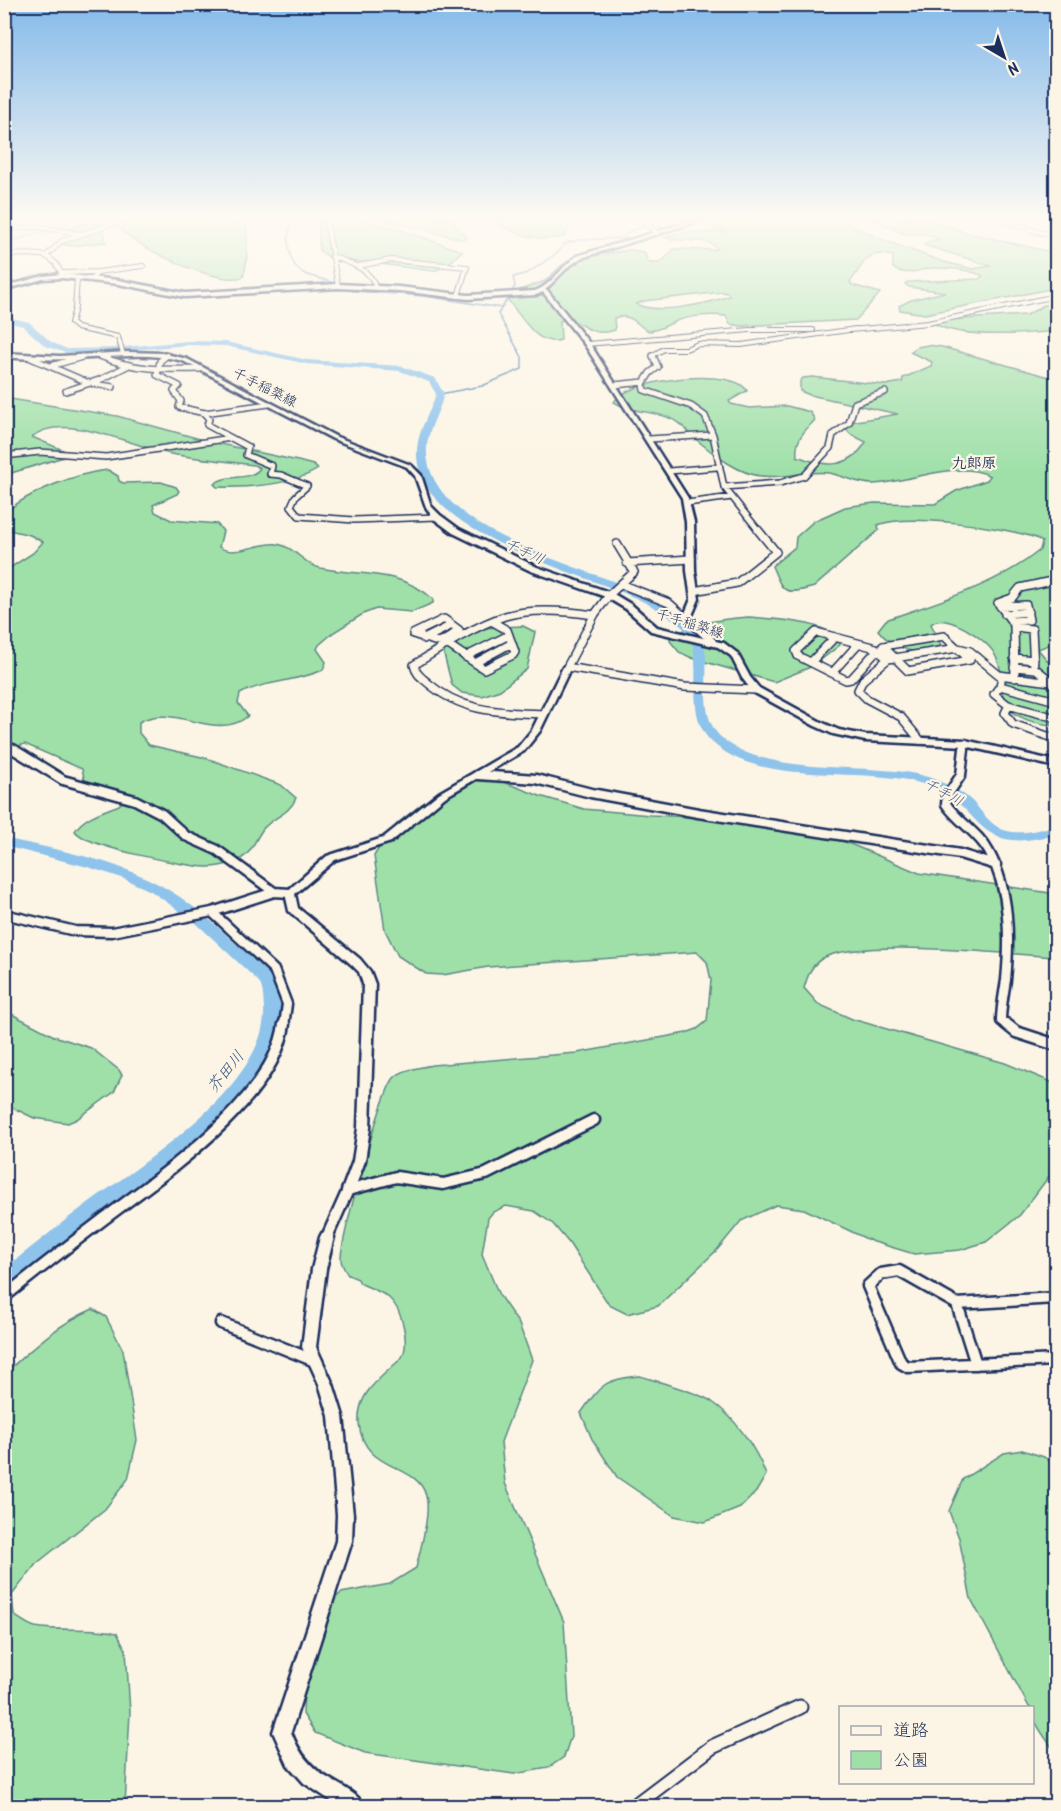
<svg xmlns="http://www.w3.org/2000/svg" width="1061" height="1811" viewBox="0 0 1061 1811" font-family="Kalam,'Klee One',sans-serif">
<rect width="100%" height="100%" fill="#fcf5e5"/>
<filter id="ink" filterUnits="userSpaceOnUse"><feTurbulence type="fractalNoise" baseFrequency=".0167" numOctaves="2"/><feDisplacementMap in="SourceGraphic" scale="12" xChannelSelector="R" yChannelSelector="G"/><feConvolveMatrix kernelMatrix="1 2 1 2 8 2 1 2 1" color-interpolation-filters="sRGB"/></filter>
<g filter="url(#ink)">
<path fill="#9fe0a9" stroke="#5d8884" stroke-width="1.5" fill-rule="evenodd" d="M 118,219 L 209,219 L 247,226 C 246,242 249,260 243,277 C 216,286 133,247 117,225 Z
M 319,219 L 354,219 L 392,227 L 462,251 L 445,267 L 433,271 L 366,262 L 334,261 L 319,250 Z
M 384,219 L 451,219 L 467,238 L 461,239 Z
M 493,219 L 570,219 L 571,221 L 565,236 C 541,243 511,234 493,219 Z
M 713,219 L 836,219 L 883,240 L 944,262 L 973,269 L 991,266 L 924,245 L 925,243 L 939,239 L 926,234 L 904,234 L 872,219 L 927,219 L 967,233 L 1056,253 L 1056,288 L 925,314 L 900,310 L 899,306 L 911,300 L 945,292 L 909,287 L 905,284 L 907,282 L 979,279 L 983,276 C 970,270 950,268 935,268 C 919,268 909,278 893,268 L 893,256 C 866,248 864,264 850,282 L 852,285 L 880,293 L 856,320 L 741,326 L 730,324 L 726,316 C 710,314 686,316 672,323 C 663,327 659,330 649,331 C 635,325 634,313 614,318 L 615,330 C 585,340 579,313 560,321 L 561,340 C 536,348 521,314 506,298 L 509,294 L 545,281 L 562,265 L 583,257 L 630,250 L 644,252 L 648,262 C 663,266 664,258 674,249 L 715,250 L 717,249 C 707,235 680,244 664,237 L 684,232 L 727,232 L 713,227 L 708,222 ZM 722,292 L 728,293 L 729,296 C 707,304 657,315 636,304 L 644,301 Z
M 86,223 L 103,224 L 106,242 L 71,246 L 63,244 L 76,236 L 67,229 Z
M 1044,305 L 1056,305 L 1056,331 C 1026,334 962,339 935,324 L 946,320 L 1027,315 Z
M 928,345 L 942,347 L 1056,379 L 1056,642 L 1038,649 L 1056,671 L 1056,726 C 1034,723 1019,720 1002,704 C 1003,686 1003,669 994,653 C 986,639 945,611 931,624 L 941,645 C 922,661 891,647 878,630 L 886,620 C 939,601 996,586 1040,550 L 1042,542 L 1036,538 C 1006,527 906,513 878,525 L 879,530 L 814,587 C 783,596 783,592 772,566 L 795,547 L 796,537 L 814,521 L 845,507 L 874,503 L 935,504 L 956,491 L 987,480 L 990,476 C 960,459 906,483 873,484 C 857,484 845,476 829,473 C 807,470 784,479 761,476 C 739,474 715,455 698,441 C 690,434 684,426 674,420 C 655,410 633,414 614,402 C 627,379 735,366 747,391 L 729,401 L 731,404 L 749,408 L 787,406 L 810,412 L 815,420 C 804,431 795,440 797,456 C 824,467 849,470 866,442 L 850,434 L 845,428 L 851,422 L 898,414 L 810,395 L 800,391 L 800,381 L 803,378 L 812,377 L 885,385 L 902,382 L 903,378 L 931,366 L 932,362 L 910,352 L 917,347 Z
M 4,398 L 117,416 L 211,442 L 298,461 L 313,465 L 318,469 C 294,485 245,488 217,487 L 214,484 C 226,473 251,482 260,468 L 254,465 C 227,461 199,459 171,454 C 137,448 63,410 32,437 L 68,452 L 70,455 L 5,475 Z
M 108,470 L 118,476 L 119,481 L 123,483 L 161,482 L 176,487 L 179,491 L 177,494 L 153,505 L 155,512 L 171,520 L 217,524 L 223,531 L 219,547 C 235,558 258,542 277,544 C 294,546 303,564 320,568 C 361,577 398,568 433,599 L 433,603 L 412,612 L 376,609 L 363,614 L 334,632 L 319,645 L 317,649 L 326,662 L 323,670 C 296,682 266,680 240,694 L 238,703 L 248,716 C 216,743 174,702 139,722 L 139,733 L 149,745 L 206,758 L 281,785 L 296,798 C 288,816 275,815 263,829 C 253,842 252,856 234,862 C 226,865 216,867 207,867 C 185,866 86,847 75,831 C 83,817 104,811 119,805 L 122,802 L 120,798 L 86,786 L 82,769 L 25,744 L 5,750 L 4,669 L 7,664 L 4,657 L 5,571 L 33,553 L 43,542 L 30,535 L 5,529 L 5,513 C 28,492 77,473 108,470 Z
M 749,617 C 771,619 836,621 840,645 L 813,666 L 774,682 L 692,658 L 679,652 L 670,641 L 670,638 C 694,622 721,619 749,617 Z
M 523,626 L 535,632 L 527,669 L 500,690 L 482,696 L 462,693 L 452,685 L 444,655 L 446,642 L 460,629 Z
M 478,778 L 496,779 L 540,796 L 584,809 L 650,815 L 751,820 L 829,835 L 919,873 L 1056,894 L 1056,957 C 1007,954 862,938 823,958 C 811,965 808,975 804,988 L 818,1004 L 852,1019 L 1005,1063 L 1056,1084 L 1056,1167 L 1020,1215 L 986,1242 L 960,1250 L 914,1254 L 871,1241 L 804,1209 L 776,1205 L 741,1221 L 717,1250 L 658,1306 L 627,1314 L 609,1305 L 569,1243 L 553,1224 L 534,1211 L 506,1206 L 493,1212 L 488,1218 L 482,1254 L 499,1295 L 519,1324 L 532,1360 L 501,1442 L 505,1483 L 564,1622 L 571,1736 L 564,1757 L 548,1768 L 514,1774 L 365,1753 L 315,1733 L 303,1714 L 305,1667 L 325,1608 L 341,1593 L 390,1584 L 416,1568 C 420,1551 431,1513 426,1496 C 418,1462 363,1473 359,1423 C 357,1397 374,1383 392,1367 C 394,1364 400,1361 402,1357 C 410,1342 402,1309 389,1298 C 381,1291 369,1288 360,1283 L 358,1279 L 348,1275 C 345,1270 341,1265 341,1259 C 340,1240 382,1092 394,1078 C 402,1069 420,1068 432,1065 L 577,1053 L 686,1033 L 697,1029 L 707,1021 L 711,980 L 707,962 L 697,952 L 488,967 L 443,975 L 426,974 L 398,956 L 385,930 L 374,856 L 385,838 L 399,822 L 422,804 Z
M 4,1010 L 54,1036 L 91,1048 L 119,1070 L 122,1075 L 114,1092 L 77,1119 L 68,1123 L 34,1118 L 5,1104 Z
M 93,1309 L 106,1317 L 123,1350 L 137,1440 L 128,1479 L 105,1509 L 36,1564 L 12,1595 L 14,1615 C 20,1619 28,1625 35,1627 C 62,1632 90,1626 117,1633 L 126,1650 L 130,1712 L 125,1806 L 5,1806 L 5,1373 C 34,1347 56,1325 93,1309 Z
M 640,1376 C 659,1382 695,1391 711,1401 C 735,1417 756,1448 766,1475 L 756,1492 L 740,1508 L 705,1522 L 674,1516 L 617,1477 L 592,1439 L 581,1413 C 601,1384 605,1379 640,1376 Z
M 1022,1450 L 1044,1457 L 1056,1466 L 1056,1753 C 1048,1741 1032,1723 1032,1708 L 1029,1707 L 971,1599 L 959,1538 L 949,1511 L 963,1479 L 1004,1453 Z"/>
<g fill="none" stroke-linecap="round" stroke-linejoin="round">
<path stroke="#6088b3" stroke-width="1.5" d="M 294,219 C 284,235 287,265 305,274 C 315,278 327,280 337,284
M 345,287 L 353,291 L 423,296 L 502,308
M 440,394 L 482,386 L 522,369 L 522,357 L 498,314 L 515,286 L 513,277 L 528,273 L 557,253 L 566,243 L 579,240 L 623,238 L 630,231 L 653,224 L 647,219"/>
<path fill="#8ec3ec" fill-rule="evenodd" d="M 69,219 L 77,219 L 59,229 L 4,245 L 4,241 L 55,227 Z
M 4,316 L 29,322 L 51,342 L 67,349 L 113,348 L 188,341 L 226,342 L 307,360 L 401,366 L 435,378 L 444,394 C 439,414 425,433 427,454 C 432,532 580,565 638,591 C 655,598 674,609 689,621 C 725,649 688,708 722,738 C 765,776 861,763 916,774 C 932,777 953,786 966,796 C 980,806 988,826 1007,831 C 1023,835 1040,829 1056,826 L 1056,834 C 1042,837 1027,842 1012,840 C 984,837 976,818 957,802 C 947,793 926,784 912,781 C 854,768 761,785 714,744 C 677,712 712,652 681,626 C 667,614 648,603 631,596 C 573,570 413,532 417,450 C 418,430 430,413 436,394 L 429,382 L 400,371 L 307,364 L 226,346 L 188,345 L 113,352 L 66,353 L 45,346 L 23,326 L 4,321 Z
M 4,838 C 57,850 113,859 160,885 C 188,900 212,921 235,943 C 250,956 271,969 278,989 C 307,1073 156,1173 100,1215 C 69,1238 40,1262 11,1286 L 4,1288 L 4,1269 C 31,1248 57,1226 84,1206 C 139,1166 268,1085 264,1009 C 263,999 264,991 259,982 L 196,923 L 151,891 L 122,878 L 88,867 L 4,846 Z"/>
<g stroke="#1b2f5e" stroke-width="6">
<path id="minor-far5" d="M 326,219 L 338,286
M 640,219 L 657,233
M 1000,219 L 1038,232 L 1056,235
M 4,229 L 40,227 L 80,234
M 4,255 C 29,255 53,247 62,276
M 47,255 L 62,241 L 126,219
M 332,256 C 347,262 372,269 375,287
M 358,266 L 391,260 L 467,267 L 458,296
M 98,272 L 143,266
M 61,273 L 98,272 L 92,279
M 77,278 L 75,308 L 71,323 L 77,328 L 118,337 L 123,354
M 850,330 L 928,323 L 1056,296
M 587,344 L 750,330 L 813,330
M 100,356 L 104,358
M 164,358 L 167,355
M 654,358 L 653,355 L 664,349 L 686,349 L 698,344 L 741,345 L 856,329"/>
</g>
<g stroke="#1b2f5e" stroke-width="8">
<path id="minor-far4" d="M 100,356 C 133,370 166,370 201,369
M 166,356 L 160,361 L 157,375 L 179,386 L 174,391 L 181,401 L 179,407 L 204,413 L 269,404
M 653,356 L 658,367 L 650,373 L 643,384 L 644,390 L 691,406 L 705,416 L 713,435 L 724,487 L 759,531
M 31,358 L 89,383 L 113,387
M 51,366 L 82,357
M 614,385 L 644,382
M 66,391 L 102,379 L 129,365
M 204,413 L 209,419 L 207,425 L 248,447 L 246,455 L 272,466 L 270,474 L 281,475 L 307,486 L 295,497 L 291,506 L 299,516 L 354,520 L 437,517
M 649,439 L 713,435
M 4,456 L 40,452 L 106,457 L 231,438
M 669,471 L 717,467
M 724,487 L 780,483 L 804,476 L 830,448 L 833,435 L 849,423 L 855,403 L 885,392
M 687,503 L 732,497"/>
</g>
<g stroke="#1b2f5e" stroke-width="10">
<path id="minor-far3" d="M 617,544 L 634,572 L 610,594 L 595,614 L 567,667 L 685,687 L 756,690
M 627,563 L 691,559
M 623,585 L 669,603 L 712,641
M 694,591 L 737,583 L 776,552 L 758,530
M 1000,606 L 1026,605 L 1029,620 L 1011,621
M 1005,614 L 1028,612
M 1014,627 L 1032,629 L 1034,669
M 816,632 L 876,648 L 877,650 L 851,679 L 846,680 L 798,656 L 796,651 Z
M 944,636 L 970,660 L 908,671 L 883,646 Z
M 424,639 L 452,625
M 447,639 L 437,642 L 413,634 L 444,619 L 459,630 L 448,638
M 447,644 L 484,669 L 513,655 L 515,652 L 507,630 L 493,622
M 877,650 L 888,659
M 465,657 L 509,635
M 1014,658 L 1034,660
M 811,662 L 835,637
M 475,663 L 512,643
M 1014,667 L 1036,669 L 1051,681
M 832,673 L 858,644
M 1015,678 L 1014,625 L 998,603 L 1012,598 L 1020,588 L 1056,580
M 1001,681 L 1000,686 L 1056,701
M 1000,686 L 994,694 L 1008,705 L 1056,718
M 1009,705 L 1005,713 L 1013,724 L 1056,739
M 544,714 C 500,712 463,713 428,683 C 421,677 416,674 414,665 C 441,648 474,626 505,616 C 532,608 567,611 594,615
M 920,740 L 901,717 L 867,699 L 858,690 L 863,680 L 888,659 L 958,648 L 970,651 L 999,675 L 1051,682 L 1056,686
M 4,744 L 16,750
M 964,750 L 965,743"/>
</g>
<g stroke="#1b2f5e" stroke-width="13">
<path id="minor-far2" d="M 13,749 L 63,780 L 135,800 L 162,814 L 186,836 L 217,850 L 274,892
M 964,749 L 961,775 L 947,796 L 946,804 C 958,822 979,833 989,852 C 1010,890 1010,938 1006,980 C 1004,993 1001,1007 1001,1021 L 1008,1026
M 478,775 L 536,779 L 591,793 L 698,813 L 960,854 L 996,865
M 212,912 L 274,970 L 287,1004 L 284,1026
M 4,914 L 75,931 L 112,932 L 212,912 L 274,892 L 290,893"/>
</g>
<g stroke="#1b2f5e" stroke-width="15">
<path id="minor-far1" d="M 1006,1024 L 1016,1032 L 1056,1045
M 327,1237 L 348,1190 L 396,1177 L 443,1184 L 486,1174 L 594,1120
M 4,1297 C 37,1270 71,1244 105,1218 C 162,1175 275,1099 284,1024
M 1056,1298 L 957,1304 L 899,1271 L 881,1274 L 868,1286 L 901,1363 L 908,1367 L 1056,1360
M 957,1304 L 976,1364
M 221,1323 L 315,1361"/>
</g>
<g stroke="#1b2f5e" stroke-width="17">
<path id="minor" d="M 634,1806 L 712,1747 L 800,1707"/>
</g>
<g stroke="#1b2f5e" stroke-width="5">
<path id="tertiary" d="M 543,290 L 547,290 L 590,344 L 688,498 L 694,522 L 695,571 L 699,599 L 690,620 L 684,620 L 683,618 L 691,599 L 687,571 L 686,522 L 682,498 L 585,345 L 543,292 Z
M 567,664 L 571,667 L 540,731 L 524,751 L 445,797 L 391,842 L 335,860 L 295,894 L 298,908 L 360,959 L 370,971 L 375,984 L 370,1128 L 365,1161 L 353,1193 L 348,1195 L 343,1193 L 342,1190 L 353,1161 L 358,1128 L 363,984 L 359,972 L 352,965 L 289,911 L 285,893 L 327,856 L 383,838 L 439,793 L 518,747 L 532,730 L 563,667 Z
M 327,1232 L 332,1233 L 334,1237 L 326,1269 L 316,1347 L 333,1384 L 343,1416 L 353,1515 L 352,1541 L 291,1732 C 297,1748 305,1761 319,1772 C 330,1781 360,1793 364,1806 L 339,1806 L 304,1783 L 288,1765 L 273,1732 L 336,1541 L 337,1515 L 329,1416 L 319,1384 L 302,1347 L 312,1269 L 320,1237 L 322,1233 Z"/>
</g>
<g stroke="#1b2f5e" stroke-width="5">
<path id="secondary" d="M 698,219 L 705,219 L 581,258 L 568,267 L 543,292 L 536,295 L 468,299 L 399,291 L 338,288 L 185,297 L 118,284 L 62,278 L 43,279 L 4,290 L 4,287 L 43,276 L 62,274 L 118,280 L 185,293 L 338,284 L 399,287 L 468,295 L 535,291 C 552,285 562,266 577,256 Z
M 128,352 L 162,353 L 187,359 L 337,437 L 411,465 L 421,475 L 431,506 L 440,515 L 459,529 L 537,567 L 612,593 L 632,605 L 657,627 L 724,643 L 737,653 L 750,677 L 759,688 L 821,722 L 839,730 L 865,735 L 965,740 L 1056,761 L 1056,767 L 965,746 L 865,741 L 833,734 L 815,726 L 753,692 L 742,678 L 731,656 L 718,647 L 651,631 L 626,609 L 606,597 L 531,571 L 453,533 L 434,519 L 426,507 L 415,476 L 407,467 L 333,439 L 183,361 C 146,351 108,358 70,359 C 48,360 26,359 4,357 L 4,353 L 60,356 Z"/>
</g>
<use href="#minor-far5" stroke="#fcf5e5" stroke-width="4"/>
<use href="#minor-far4" stroke="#fcf5e5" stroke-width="5"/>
<use href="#minor-far3" stroke="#fcf5e5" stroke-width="7"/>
<use href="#minor-far2" stroke="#fcf5e5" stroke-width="8"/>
<use href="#minor-far1" stroke="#fcf5e5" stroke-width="10"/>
<use href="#minor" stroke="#fcf5e5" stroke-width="13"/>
<use href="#tertiary" fill="#fcf5e5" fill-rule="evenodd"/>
<use href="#secondary" fill="#fcf5e5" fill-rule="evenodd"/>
</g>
</g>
<linearGradient id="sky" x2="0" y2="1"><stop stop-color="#84baea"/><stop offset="0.46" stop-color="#fefaf3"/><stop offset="1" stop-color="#fefaf3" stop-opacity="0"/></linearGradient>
<rect width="1061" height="473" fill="url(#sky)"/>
<g text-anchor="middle" stroke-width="4.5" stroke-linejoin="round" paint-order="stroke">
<g font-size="14" fill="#1b2f5e" stroke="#fcf5e5">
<text transform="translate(265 387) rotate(27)" y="5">千手稲築線</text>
<text transform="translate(690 623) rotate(17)" y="5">千手稲築線</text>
</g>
<g font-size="14" font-style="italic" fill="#385482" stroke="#fcf5e5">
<text transform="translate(525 551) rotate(25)" y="5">千手川</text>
<text transform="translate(944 792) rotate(28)" y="5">千手川</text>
</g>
<g font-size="15" font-weight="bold" fill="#1b2f5e" stroke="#fcf5e5">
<text x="974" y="468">九郎原</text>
</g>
<g font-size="16" font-style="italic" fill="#385482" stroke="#fcf5e5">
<text transform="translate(225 1071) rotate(-51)" y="6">芥田川</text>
</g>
</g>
<rect width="1061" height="1811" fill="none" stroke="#fcf5e5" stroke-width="24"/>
<rect x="12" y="12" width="1037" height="1787" fill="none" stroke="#1b2f5e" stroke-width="2" filter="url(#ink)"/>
<rect x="839" y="1706" width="195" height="78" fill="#fcf5e5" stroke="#a2a6af" stroke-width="1.5"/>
<rect x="851" y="1726" width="30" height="9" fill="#fcf5e5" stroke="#a2a6af" stroke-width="1.5"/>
<text x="893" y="1736" font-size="18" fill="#1b2f5e">道路</text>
<rect x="851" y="1751" width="30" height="18" fill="#9fe0a9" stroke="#a2a6af" stroke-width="1.5"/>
<text x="893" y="1766" font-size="18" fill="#1b2f5e">公園</text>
<g transform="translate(1004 57) rotate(141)" stroke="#fcf5e5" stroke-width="4.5" paint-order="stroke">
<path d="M0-4.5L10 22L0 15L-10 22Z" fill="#1b2f5e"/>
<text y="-9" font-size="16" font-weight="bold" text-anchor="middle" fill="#1b2f5e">N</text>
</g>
</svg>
